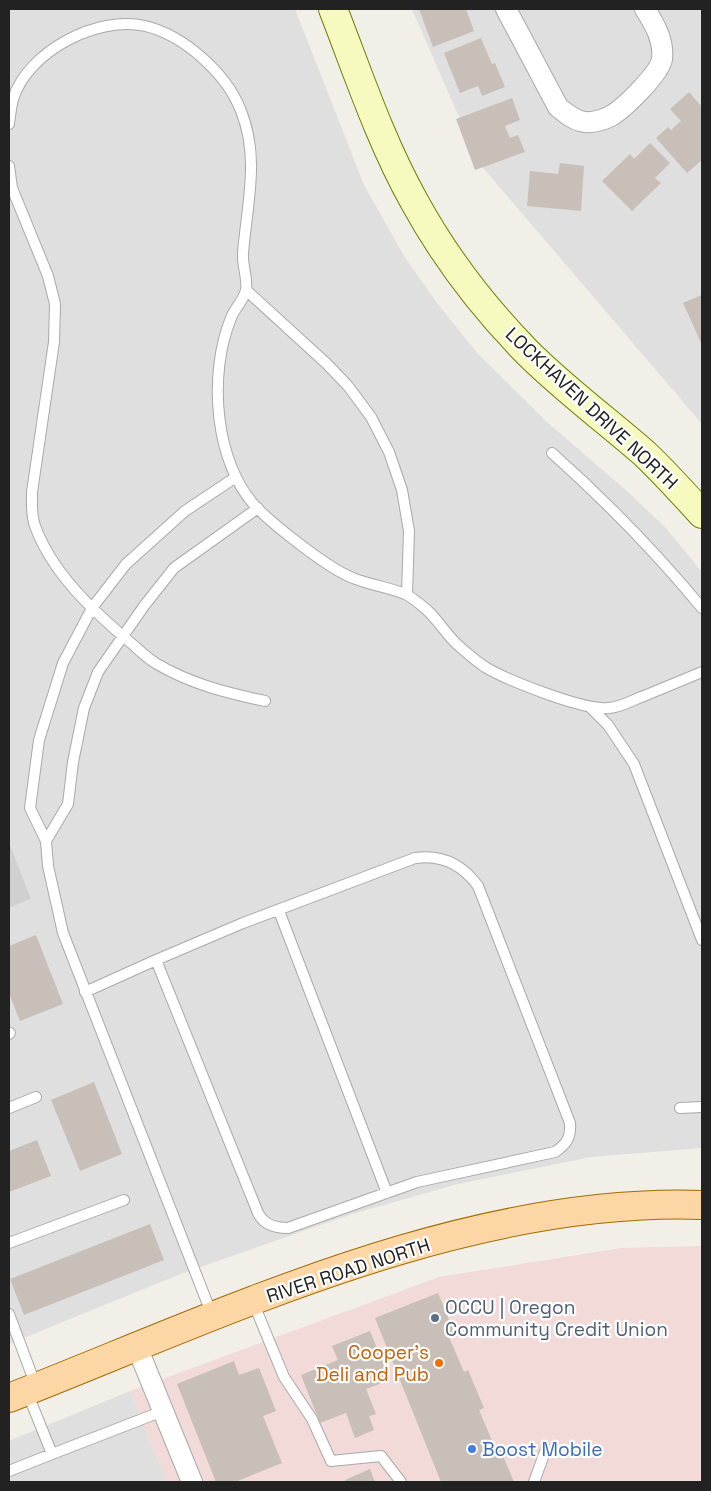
<svg xmlns="http://www.w3.org/2000/svg" width="711" height="1491" viewBox="0 0 711 1491" font-family="'Space Grotesk',sans-serif">
<rect width="100%" height="100%" fill="#f2efe9"/>
<path fill="#e0dfdf" d="M 9,9 L 295,9 L 364,185 L 404,256 L 437,303 L 478,354 L 547,422 L 628,492 L 665,527 L 702,572 L 702,1148 L 591,1157 L 454,1185 L 352,1214 L 178,1275 L 9,1344 L 9,908 L 31,899 L 9,842 Z
M 412,9 L 702,9 L 702,424 L 479,163 Z
M 130,1391 L 167,1482 L 9,1482 L 9,1441 Z"/>
<path fill="#f2dad9" d="M 702,1246 L 702,1482 L 167,1482 L 130,1391 L 439,1277 L 621,1248 Z"/>
<path fill="#d0d0d0" d="M 9,842 L 31,899 L 9,908 Z"/>
<path fill="#c7bfb8" d="M 419,9 L 466,9 L 474,31 L 433,47 Z
M 481,38 L 492,64 L 495,63 L 505,87 L 482,96 L 478,86 L 460,93 L 444,53 Z
M 689,92 L 702,107 L 702,160 L 687,173 L 656,138 L 668,127 L 671,130 L 681,121 L 670,109 Z
M 512,98 L 520,120 L 505,126 L 510,138 L 518,135 L 525,152 L 475,170 L 456,119 Z
M 650,143 L 670,163 L 655,178 L 661,183 L 632,211 L 602,181 L 630,154 L 634,159 Z
M 560,163 L 584,166 L 581,211 L 527,206 L 530,171 L 558,174 Z
M 702,295 L 702,345 L 683,303 Z
M 36,935 L 63,1004 L 20,1021 L 9,993 L 9,946 Z
M 94,1082 L 122,1154 L 80,1171 L 51,1100 Z
M 37,1140 L 51,1176 L 9,1192 L 9,1151 Z
M 150,1224 L 164,1260 L 24,1315 L 10,1279 Z
M 438,1293 L 454,1332 L 448,1335 L 464,1372 L 468,1370 L 484,1408 L 479,1410 L 495,1448 L 499,1446 L 514,1482 L 441,1482 L 375,1318 Z
M 370,1331 L 390,1380 L 366,1389 L 376,1414 L 369,1416 L 374,1430 L 355,1438 L 346,1413 L 320,1423 L 301,1375 L 338,1360 L 332,1346 Z
M 234,1361 L 239,1375 L 259,1368 L 276,1411 L 263,1416 L 282,1463 L 235,1482 L 216,1482 L 177,1384 Z
M 370,1469 L 375,1482 L 346,1482 L 345,1480 Z"/>
<g fill="none" stroke-linecap="round" stroke-linejoin="round">
<g stroke="#a9a9a9" stroke-width="12">
<path id="lane" d="M 9,124 C 10,116 11,107 13,99 C 28,51 98,15 145,26 C 184,35 227,74 241,111 C 260,158 247,204 243,253 C 242,265 248,279 246,290 C 244,300 234,309 231,318 C 208,374 214,463 257,508 C 276,527 329,569 353,578 C 369,585 393,588 407,595 C 413,598 421,605 427,610 C 439,621 447,636 460,647 C 468,654 476,661 485,667 C 507,680 584,711 609,708 C 622,707 632,700 644,696 C 663,688 683,680 702,672
M 9,166 L 12,188 L 48,276 L 55,304 L 54,342 L 32,492 C 32,504 31,515 35,526 C 52,573 93,611 131,643 C 139,650 148,659 157,664 C 191,684 227,693 265,701
M 246,290 L 327,364 L 348,386 L 371,417 L 389,452 L 402,490 L 409,531 L 407,595
M 552,453 C 608,503 654,550 702,608
M 590,707 L 608,725 L 634,764 L 702,940
M 46,841 L 68,804 L 73,762 L 84,708 L 98,672 L 144,606 L 174,568 L 258,508
M 279,911 L 387,1193
M 85,992 L 156,960 L 258,1213 C 264,1225 275,1228 288,1228 L 417,1182 L 555,1152 C 567,1144 571,1137 570,1123 L 478,886 C 462,864 442,854 415,858 L 243,923 L 156,960
M 9,1034 L 10,1033
M 9,1108 L 36,1097
M 680,1108 L 702,1107
M 9,1243 L 124,1200
M 253,1302 L 284,1377 L 312,1419 L 331,1461 L 381,1456 L 401,1482
M 9,1314 L 36,1386
M 212,1315 L 63,933 L 48,866 L 46,841 L 30,808 L 39,740 L 63,663 L 92,608 L 126,564 L 185,511 L 236,477
M 52,1454 L 163,1411
M 9,1471 L 52,1454 L 27,1392
M 534,1482 L 546,1449"/>
</g>
<g stroke="#a9a9a9" stroke-width="22">
<path id="street" d="M 506,9 L 558,107 C 566,113 574,121 585,122 C 593,123 607,119 614,114 C 626,106 660,73 662,59 C 664,40 655,25 645,9
M 137,1347 L 192,1482"/>
</g>
<g stroke="#707d05" stroke-width="30">
<path id="secondary" d="M 333,9 C 358,73 380,140 414,201 C 444,256 483,307 527,352 C 564,389 606,420 645,454 C 665,473 684,494 702,514"/>
</g>
<g stroke="#a06b00" stroke-width="30">
<path id="primary" d="M 9,1398 C 226,1313 464,1197 702,1205"/>
</g>
<use href="#lane" stroke="#fff" stroke-width="10"/>
<use href="#street" stroke="#fff" stroke-width="20"/>
<use href="#secondary" stroke="#f7fabf" stroke-width="28"/>
<use href="#primary" stroke="#fcd6a4" stroke-width="28"/>
</g>
<circle fill="#5c6f8a" stroke="#fff" stroke-width="2" cx="435" cy="1318" r="5"/>
<circle fill="#e8710a" stroke="#fff" stroke-width="2" cx="439" cy="1363" r="5"/>
<circle fill="#3f7fe0" stroke="#fff" stroke-width="2" cx="472" cy="1449" r="5"/>
<g text-anchor="middle" stroke-width="4.5" stroke-linejoin="round" paint-order="stroke">
<g font-size="19" fill="#222" stroke="#fff">
<text transform="translate(592 408) rotate(43)" y="7">LOCKHAVEN DRIVE NORTH</text>
<text transform="translate(348 1270) rotate(-18)" y="7">RIVER ROAD NORTH</text>
</g>
<g font-size="19" fill="#4e5e75" stroke="#fff" text-anchor="start">
<text x="445" y="1314">OCCU | Oregon<tspan x="445" dy="22">Community Credit Union</tspan></text>
</g>
<g font-size="19" fill="#c56008" stroke="#fff" text-anchor="end">
<text x="429" y="1359">Cooper's<tspan x="429" dy="22">Deli and Pub</tspan></text>
</g>
<g font-size="19" fill="#366cbe" stroke="#fff" text-anchor="start">
<text x="482" y="1456">Boost Mobile</text>
</g>
</g>
<rect width="711" height="1491" fill="none" stroke="#222222" stroke-width="20"/>
</svg>
